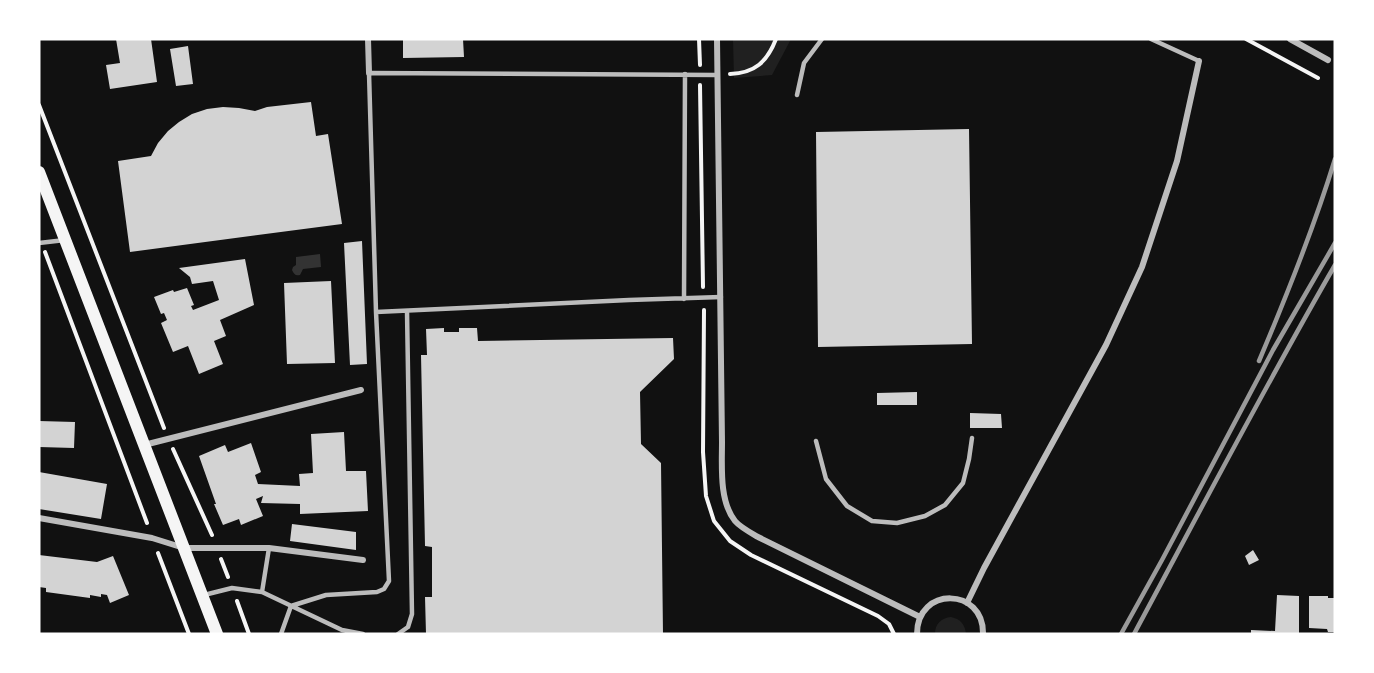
<svg xmlns="http://www.w3.org/2000/svg" width="1374" height="673" viewBox="0 0 1374 673" font-family="Montserrat,sans-serif">
<rect width="100%" height="100%" fill="#111"/>
<path fill="#202020" d="M 733,39 L 791,39 L 772,75 L 734,78 Z
M 951,617 C 960,619 965,624 966,634 L 935,634 C 935,624 941,618 951,617 Z"/>
<path fill="#333" d="M 320,254 L 321,267 L 303,269 L 300,275 C 295,276 294,274 292,270 L 293,267 L 296,265 L 296,257 Z"/>
<path fill="#d3d3d3" d="M 116,39 L 151,39 L 157,82 L 110,89 L 106,65 L 120,63 Z
M 403,39 L 463,39 L 464,57 L 403,58 Z
M 188,46 L 193,84 L 176,86 L 170,49 Z
M 311,102 L 316,136 L 328,134 L 342,224 L 130,252 L 118,161 L 151,156 L 158,143 L 168,131 L 179,122 L 192,114 L 207,109 L 223,107 L 239,108 L 255,111 L 267,107 Z
M 969,129 L 972,344 L 818,347 L 816,132 Z
M 362,241 L 367,364 L 350,365 L 344,243 Z
M 245,259 L 254,305 L 220,320 L 226,336 L 214,341 L 223,364 L 199,374 L 188,346 L 173,352 L 161,323 L 167,320 L 164,313 L 161,314 L 154,297 L 173,290 L 174,292 L 187,288 L 194,305 L 191,306 L 193,310 L 219,300 L 213,281 L 192,284 L 190,277 L 179,268 Z
M 331,281 L 335,363 L 287,364 L 284,283 Z
M 444,328 L 444,332 L 459,332 L 459,328 L 477,328 L 478,341 L 673,338 L 674,359 L 640,392 L 641,444 L 661,463 L 663,634 L 426,634 L 425,597 L 432,597 L 432,547 L 425,546 L 421,355 L 427,355 L 426,329 Z
M 917,392 L 917,405 L 877,405 L 877,393 Z
M 970,413 L 1001,414 L 1002,428 L 970,428 Z
M 39,421 L 75,422 L 74,448 L 39,447 Z
M 344,432 L 346,471 L 366,471 L 368,511 L 300,514 L 300,504 L 261,503 L 263,496 L 256,499 L 263,516 L 241,525 L 239,519 L 223,525 L 214,504 L 216,504 L 199,456 L 225,445 L 228,452 L 251,443 L 261,472 L 255,475 L 258,484 L 300,486 L 299,474 L 313,473 L 311,434 Z
M 39,472 L 107,484 L 101,519 L 39,509 Z
M 292,524 L 356,532 L 356,550 L 290,541 Z
M 1253,550 L 1259,560 L 1249,565 L 1245,556 Z
M 39,555 L 97,562 L 113,556 L 129,595 L 110,603 L 107,595 L 101,594 L 101,597 L 90,595 L 90,598 L 46,592 L 46,588 L 39,587 Z
M 1277,595 L 1299,596 L 1299,634 L 1251,634 L 1251,630 L 1275,631 Z
M 1309,596 L 1328,596 L 1328,598 L 1335,598 L 1335,632 L 1328,632 L 1327,629 L 1309,628 Z"/>
<g fill="none" stroke-linecap="round" stroke-linejoin="round">
<path stroke="#f5f5f5" stroke-width="4" d="M 699,39 L 700,65
M 1246,39 L 1318,78
M 730,74 C 755,73 767,62 776,39
M 700,85 L 703,287
M 39,105 L 164,428
M 45,252 L 147,523
M 704,310 L 703,452 L 706,496 L 714,521 L 730,541 L 751,555 L 878,616 L 889,624 L 894,634
M 173,449 L 212,535
M 158,553 L 189,634
M 221,559 L 228,577
M 237,601 L 249,634"/>
<path stroke="#bcbcbc" stroke-width="4.5" d="M 1151,39 L 1199,61
M 797,95 L 804,63 L 822,39
M 39,243 L 65,240
M 684,299 L 685,74
M 376,312 L 629,300 L 721,297
M 816,441 L 826,479 L 847,506 L 872,521 L 897,523 L 925,516 L 945,505 L 963,483 L 969,459 L 972,438
M 262,592 L 342,630 L 363,634
M 204,595 L 232,588 L 262,592 L 269,548
M 281,634 L 291,606 L 326,595 L 377,592 L 384,589 L 389,581 L 376,312 L 369,73 L 717,75
M 398,634 L 408,627 L 412,614 L 407,311"/>
<path stroke="#bcbcbc" stroke-width="6" d="M 368,39 L 369,73
M 717,39 L 722,442 C 722,466 719,501 735,521 C 740,527 751,533 758,537 L 920,617
M 1290,39 L 1328,60
M 144,445 L 361,390
M 39,518 L 152,538 L 184,548 L 269,548 L 363,560
M 967,603 L 984,568 L 1106,345 L 1142,267 L 1177,161 L 1199,61
M 917,634 C 917,586 984,587 983,634"/>
<path stroke="#f5f5f5" stroke-width="12" d="M 39,172 L 217,634"/>
<path stroke="#9a9a9a" stroke-width="4.5" d="M 1259,361 C 1287,295 1314,228 1335,159
M 1121,634 L 1162,560 L 1273,350 L 1335,243
M 1134,634 C 1200,511 1265,386 1335,265"/>
</g>
<rect width="1374" height="673" fill="none" stroke="#ffffff" stroke-width="81"/>
</svg>
